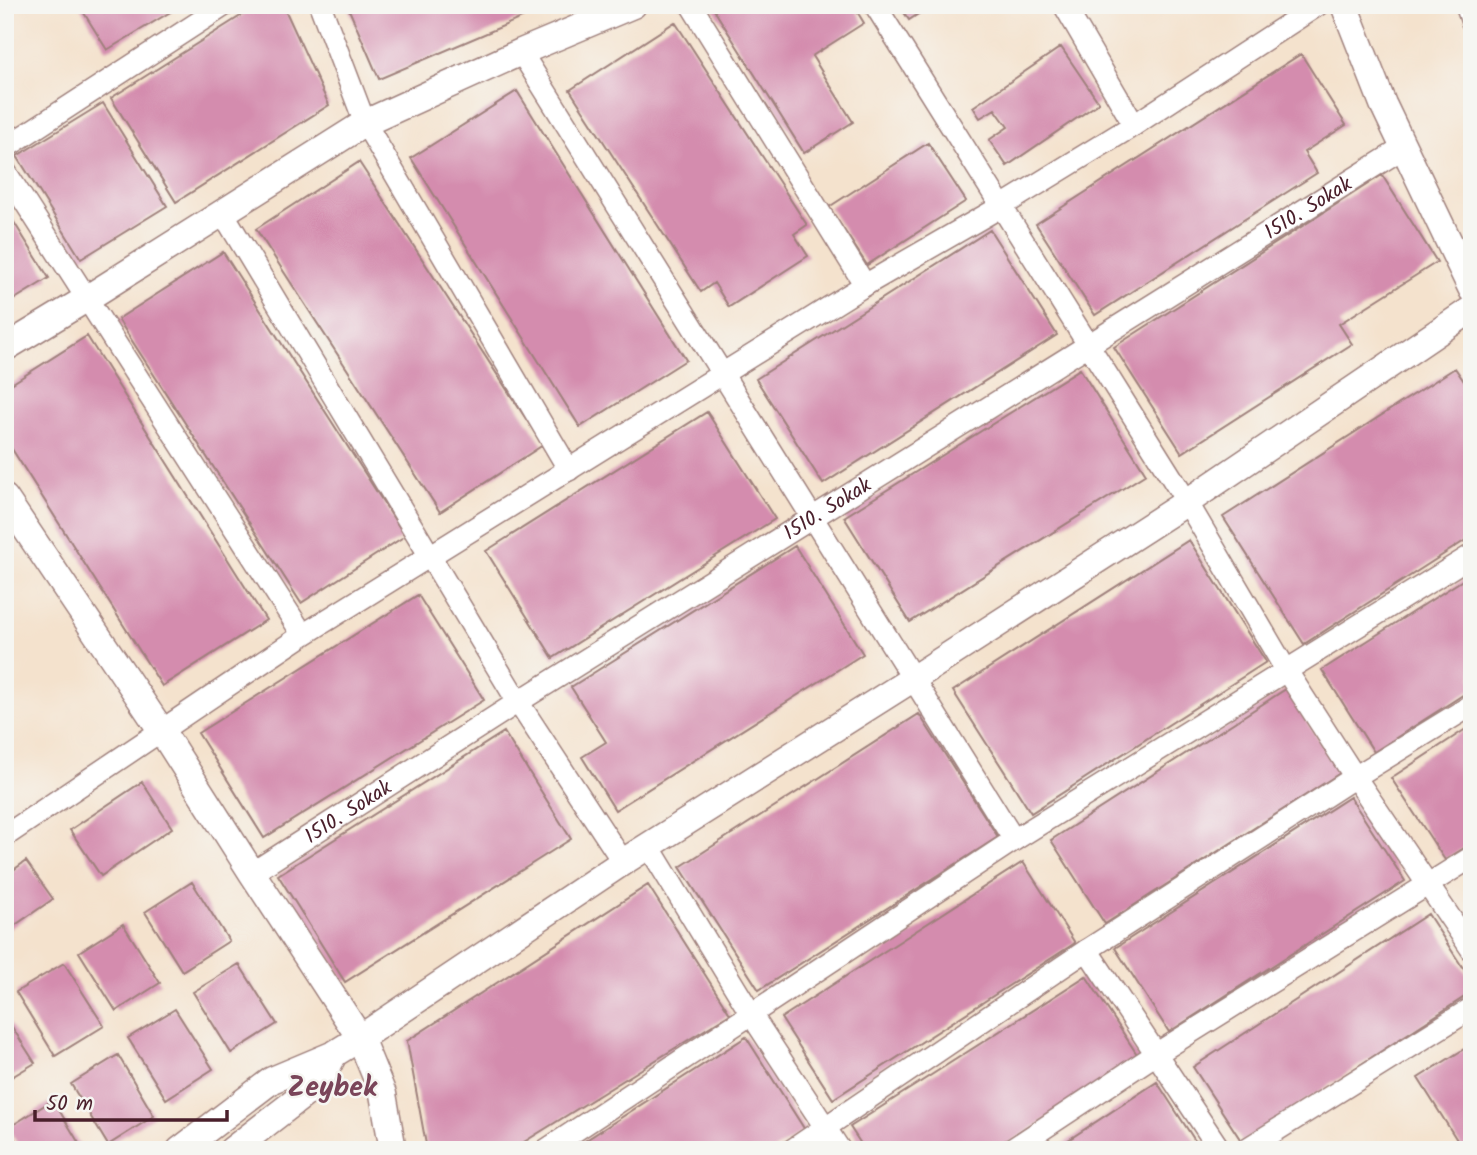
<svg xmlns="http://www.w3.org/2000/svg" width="1477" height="1155" viewBox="0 0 1477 1155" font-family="Kalam,sans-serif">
<rect width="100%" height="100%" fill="#f6f6f2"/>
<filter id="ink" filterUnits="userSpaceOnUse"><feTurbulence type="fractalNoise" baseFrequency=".0143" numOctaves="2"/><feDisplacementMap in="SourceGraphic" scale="14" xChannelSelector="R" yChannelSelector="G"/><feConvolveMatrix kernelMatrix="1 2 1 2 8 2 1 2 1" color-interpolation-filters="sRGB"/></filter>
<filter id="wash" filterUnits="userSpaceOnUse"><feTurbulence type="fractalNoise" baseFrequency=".00686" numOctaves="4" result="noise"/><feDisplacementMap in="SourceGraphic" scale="28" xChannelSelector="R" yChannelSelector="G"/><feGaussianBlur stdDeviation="1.57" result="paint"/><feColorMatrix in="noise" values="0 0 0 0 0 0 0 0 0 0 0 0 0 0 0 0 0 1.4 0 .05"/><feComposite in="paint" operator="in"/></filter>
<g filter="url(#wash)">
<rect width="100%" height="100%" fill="#f4e2cd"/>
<g id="blocks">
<path fill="#d48cae" d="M 79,5 L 182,5 L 107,50 Z
M 258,5 L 283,5 L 329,105 L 176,202 L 111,98 Z
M 347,5 L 552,5 L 379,79 Z
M 711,5 L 853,5 L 864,23 L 812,56 L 853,122 L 804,153 Z
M 899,5 L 932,5 L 909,20 Z
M 675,22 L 807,225 L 794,234 L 808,256 L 729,307 L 714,283 L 701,292 L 570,90 Z
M 1061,47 L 1099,103 L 1007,166 L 989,140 L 1008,127 L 995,109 L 980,118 L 973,107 Z
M 1301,54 L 1346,125 L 1304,152 L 1317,173 L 1095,315 L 1036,224 Z
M 517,91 L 686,360 L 580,427 L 411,158 Z
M 103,103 L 167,206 L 81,259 L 17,156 Z
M 928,143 L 966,201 L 867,265 L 829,207 Z
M 359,162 L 543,445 L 440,512 L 256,229 Z
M 1382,175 L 1437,262 L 1339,324 L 1352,344 L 1182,453 L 1114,347 Z
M 5,208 L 49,278 L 5,305 Z
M 990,230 L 1057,335 L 823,484 L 756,379 Z
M 223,252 L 405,536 L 301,603 L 118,319 Z
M 87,336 L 266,620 L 162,686 L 5,438 L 5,388 Z
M 1455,368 L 1472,393 L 1472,536 L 1304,644 L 1223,517 Z
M 1080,369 L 1146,474 L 910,622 L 844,517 Z
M 707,412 L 775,519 L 553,658 L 486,551 Z
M 1189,540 L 1266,662 L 1031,813 L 953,691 Z
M 795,546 L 863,654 L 615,810 L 582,757 L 606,742 L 571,687 Z
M 1472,574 L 1472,689 L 1374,752 L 1322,670 Z
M 418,595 L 484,700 L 264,838 L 198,733 Z
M 1286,689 L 1340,773 L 1105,924 L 1051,840 Z
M 919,714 L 998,837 L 759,990 L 680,867 Z
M 1472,725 L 1472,843 L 1445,860 L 1391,778 Z
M 504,732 L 571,839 L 345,982 L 278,875 Z
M 142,782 L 172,828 L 101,876 L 70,830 Z
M 1350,797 L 1405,881 L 1169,1032 L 1115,948 Z
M 26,861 L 53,899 L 5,932 L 5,876 Z
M 1023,862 L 1075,943 L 833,1099 L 781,1018 Z
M 192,882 L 229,941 L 182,971 L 145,912 Z
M 648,885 L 730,1014 L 511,1150 L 427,1150 L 407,1041 Z
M 1428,914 L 1472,982 L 1472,992 L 1242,1142 L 1193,1067 Z
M 123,924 L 160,983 L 116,1011 L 79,952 Z
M 64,963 L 104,1026 L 55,1056 L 16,992 Z
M 239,964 L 277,1024 L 231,1053 L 193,992 Z
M 1086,976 L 1140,1059 L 998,1150 L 865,1150 L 850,1127 Z
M 175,1009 L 213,1069 L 166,1099 L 128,1038 Z
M 5,1016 L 35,1063 L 5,1081 Z
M 746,1037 L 805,1130 L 774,1150 L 571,1150 Z
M 1472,1044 L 1472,1142 L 1462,1148 L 1418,1078 Z
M 118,1055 L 154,1116 L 108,1145 L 71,1084 Z
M 1157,1082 L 1201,1150 L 1053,1150 Z
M 53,1100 L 83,1150 L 21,1150 L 8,1128 Z"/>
</g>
</g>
<g filter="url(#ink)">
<use href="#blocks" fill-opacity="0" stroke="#9f807c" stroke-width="2"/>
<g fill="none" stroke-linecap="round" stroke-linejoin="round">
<g stroke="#9f807c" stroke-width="24">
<g id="minor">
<path d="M 320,5 L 365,123 L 569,470"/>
<path d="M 691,5 L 865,285"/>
<path d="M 875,5 L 1187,502 L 1286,670 L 1355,777 L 1472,950"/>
<path d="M 1064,5 L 1134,125"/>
<path d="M 1466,5 L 1472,22"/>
<path d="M 521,52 L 1014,840"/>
<path d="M 5,148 L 225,5"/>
<path d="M 5,171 L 303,635"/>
<path d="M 223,213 L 518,702 L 623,862"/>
<path d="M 5,836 L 303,635 L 865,285 L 1002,206 L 1134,125 L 1318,5"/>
<path d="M 648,845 L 751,1014 L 840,1150"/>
<path id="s1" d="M 252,873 L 518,702 L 1403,148"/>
<path d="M 1087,950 L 1220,1150"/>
<path d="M 546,1150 L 1014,840 L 1472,555"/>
<path d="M 792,1150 L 1087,950 L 1355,777 L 1472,705"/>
<path d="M 1011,1150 L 1156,1054 L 1472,857"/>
<path d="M 1245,1150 L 1472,1008"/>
</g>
</g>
<g stroke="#9f807c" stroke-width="29">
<path id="tertiary" d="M 1344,5 L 1383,104 L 1472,290
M 5,348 L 86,299 L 365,123 L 521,52 L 633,5
M 5,498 L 161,730 L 252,873 L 360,1038 L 383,1094 L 393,1150
M 180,1150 L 272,1080 L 334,1054 L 360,1038 L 623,862 L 914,678 L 1187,502 L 1472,309
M 232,1150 L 319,1083 L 334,1054"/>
</g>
<use href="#minor" stroke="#fff" stroke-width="21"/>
<use href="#tertiary" stroke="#fff" stroke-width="26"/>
</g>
</g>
<g text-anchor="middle" stroke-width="5" stroke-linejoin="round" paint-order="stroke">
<g font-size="21" fill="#4a1f2b" stroke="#f6f6f2">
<text dy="7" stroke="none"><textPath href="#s1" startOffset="1248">1510. Sokak</textPath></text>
<text dy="7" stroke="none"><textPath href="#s1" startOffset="681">1510. Sokak</textPath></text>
<text dy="7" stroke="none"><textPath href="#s1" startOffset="114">1510. Sokak</textPath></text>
</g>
<g font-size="28" font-weight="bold" fill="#7a4559" stroke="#f6f6f2">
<text x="332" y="1096">Zeybek</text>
</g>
</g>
<rect width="1477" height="1155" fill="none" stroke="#f6f6f2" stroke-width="28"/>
<path d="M35 1110v10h192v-10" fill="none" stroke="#4a1f2b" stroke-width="3.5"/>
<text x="46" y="1110" font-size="21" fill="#4a1f2b" stroke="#f6f6f2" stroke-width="5" paint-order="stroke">50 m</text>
</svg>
